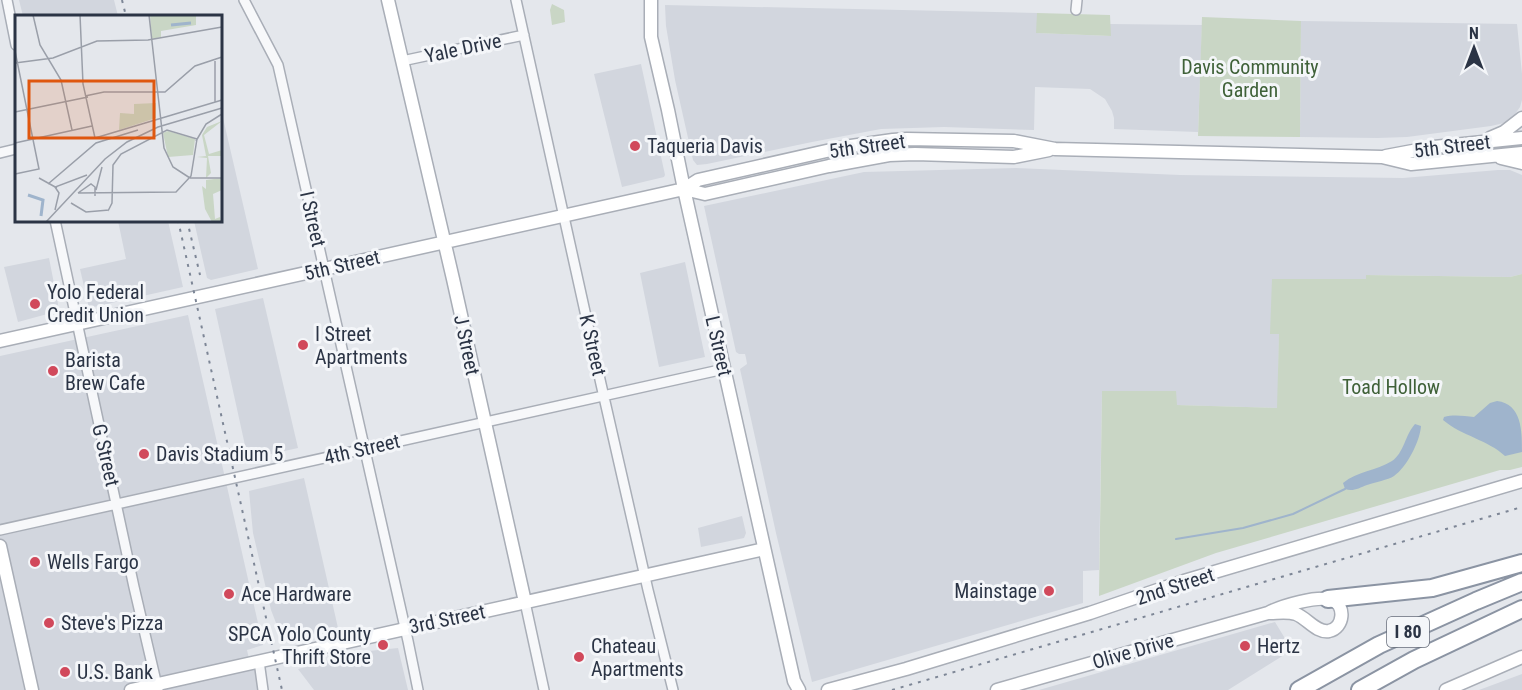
<svg xmlns="http://www.w3.org/2000/svg" width="1522" height="690" viewBox="0 0 1522 690" font-family="'Roboto Condensed',sans-serif">
<rect width="100%" height="100%" fill="#e4e7ec"/>
<path fill="#d2d6de" d="M 19,0 L 114,0 L 118,16 L 23,16 Z
M 665,5 L 1037,13 L 1037,33 L 1110,36 L 1110,24 L 1202,25 L 1198,132 L 1114,129 L 1114,118 L 1112,111 L 1105,99 L 1090,89 L 1035,87 L 1034,130 L 944,127 L 881,129 L 812,142 L 707,164 L 697,165 L 693,160 L 675,80 L 666,26 Z
M 1301,21 L 1517,24 L 1522,74 L 1522,100 L 1520,107 L 1513,117 L 1504,123 L 1491,126 L 1407,137 L 1377,138 L 1300,137 Z
M 641,64 L 665,175 L 664,177 L 622,187 L 594,74 Z
M 223,118 L 258,269 L 211,280 L 207,278 L 194,221 L 220,220 L 220,119 Z
M 1016,168 L 1180,175 L 1403,178 L 1498,170 L 1510,170 L 1522,175 L 1522,274 L 1510,277 L 1367,275 L 1367,279 L 1270,334 L 1279,334 L 1278,408 L 1176,405 L 1176,392 L 1102,391 L 1099,570 L 1083,571 L 1083,603 L 812,682 L 776,533 L 740,369 L 747,364 L 746,358 L 745,354 L 739,354 L 736,352 L 704,206 L 864,172 Z
M 118,221 L 168,221 L 183,287 L 89,308 L 80,269 L 126,259 Z
M 49,258 L 58,304 L 57,309 L 51,313 L 18,322 L 4,267 Z
M 685,262 L 705,357 L 659,367 L 640,273 Z
M 263,298 L 298,448 L 248,459 L 215,309 Z
M 188,315 L 263,645 L 247,650 L 250,663 L 259,661 L 264,690 L 0,690 L 0,356 Z
M 304,478 L 338,628 L 283,641 L 271,610 L 253,533 L 249,491 Z
M 742,516 L 746,533 L 744,538 L 701,547 L 698,528 Z
M 1275,622 L 1292,650 L 1228,690 L 1039,690 Z
M 398,648 L 408,690 L 314,690 L 298,669 L 319,664 L 325,661 L 369,651 Z
M 1522,674 L 1522,690 L 1479,690 Z"/>
<path fill="#c9d6c5" d="M 552,4 L 564,10 L 565,22 L 552,25 L 550,10 Z
M 1037,13 L 1110,15 L 1111,36 L 1036,33 Z
M 1202,17 L 1301,21 L 1300,137 L 1198,136 Z
M 1522,274 L 1522,467 L 1510,470 L 1500,470 L 1216,553 L 1099,596 L 1102,391 L 1176,391 L 1177,405 L 1277,408 L 1279,334 L 1270,334 L 1272,279 L 1366,279 L 1366,275 L 1510,277 Z"/>
<path fill="#9fb4cc" d="M 1497,401 C 1522,404 1522,431 1522,452 L 1505,456 C 1488,440 1462,436 1443,420 L 1444,417 C 1454,414 1464,416 1474,417 L 1490,403 Z
M 1415,424 L 1421,426 C 1420,441 1407,467 1394,476 C 1388,480 1375,482 1367,485 C 1359,488 1353,492 1345,489 L 1343,483 C 1357,471 1376,471 1392,461 C 1404,453 1405,435 1415,424 Z"/>
<g fill="none" stroke-linecap="round" stroke-linejoin="round">
<path stroke="#9fb4cc" stroke-width="2" d="M 1176,539 L 1243,528 L 1293,514 L 1345,489"/>
<g stroke="#a9aeb7" stroke-width="12">
<path id="street" d="M 7,0 L 16,45
M 244,0 L 278,65 L 408,641 L 418,690
M 516,0 L 601,384 L 648,590 L 673,690
M 1076,10 L 1077,0
M 402,61 L 524,35
M 0,153 L 16,149
M 55,220 L 134,587 L 158,690
M 0,530 L 724,369
M 525,602 L 544,690
M 259,661 L 263,690"/>
</g>
<g stroke="#a9aeb7" stroke-width="15">
<path id="secondary" d="M 388,0 L 453,279 L 525,602
M 651,0 L 651,37 L 668,110 L 684,189 L 794,681 L 799,690
M 1490,138 L 1504,132 L 1522,118
M 1386,156 L 1434,147 L 1522,138
M 1501,158 L 1522,163
M 684,189 L 705,194 L 829,166 L 889,155 L 915,154 L 1014,157 L 1049,150
M 0,341 L 684,189 L 698,180 L 844,147 L 893,140 L 907,139 L 1014,141 L 1055,149 L 1382,157 L 1411,164 L 1522,153
M 0,546 L 32,690
M 131,690 L 764,549
M 828,690 L 906,669 L 1090,613 L 1184,581 L 1522,481
M 997,690 L 1268,613 C 1281,606 1318,595 1332,600 C 1346,605 1344,628 1329,631 C 1316,633 1307,618 1296,614 C 1287,611 1278,613 1268,613
M 1446,690 L 1522,657"/>
</g>
<g stroke="#8b94a3" stroke-width="20">
<path id="highway" d="M 1328,599 L 1432,588 L 1522,563
M 1299,690 L 1379,645 L 1476,601 L 1522,582
M 1360,690 L 1414,660 L 1522,609"/>
</g>
<use href="#street" stroke="#f7f8fa" stroke-width="9"/>
<use href="#secondary" stroke="#fff" stroke-width="12"/>
<use href="#highway" stroke="#fff" stroke-width="16"/>
<path stroke="#7d8696" stroke-width="2" stroke-dasharray="3 6" stroke-linecap="butt" d="M 122,0 L 126,16
M 178,220 L 282,690
M 187,220 L 200,275
M 892,690 L 1522,507"/>
</g>
<g fill="#d1495b" stroke="#f4f6f9" stroke-width="2">
<circle cx="635" cy="146" r="6"/>
<circle cx="35" cy="304" r="6"/>
<circle cx="303" cy="345" r="6"/>
<circle cx="53" cy="371" r="6"/>
<circle cx="144" cy="454" r="6"/>
<circle cx="35" cy="562" r="6"/>
<circle cx="1049" cy="591" r="6"/>
<circle cx="229" cy="594" r="6"/>
<circle cx="49" cy="623" r="6"/>
<circle cx="383" cy="645" r="6"/>
<circle cx="1245" cy="646" r="6"/>
<circle cx="579" cy="657" r="6"/>
<circle cx="65" cy="672" r="6"/>
</g>
<g text-anchor="middle" stroke-width="6" stroke-linejoin="round" paint-order="stroke">
<rect fill="#f4f6f9" stroke="#676e7b" stroke-width="1.5" x="1387" y="617" width="42" height="30" rx="4.5"/>
<g font-size="18" font-weight="bold" fill="#2b3445">
<text x="1408" y="638">I 80</text>
</g>
<g font-size="20" fill="#2b3445" stroke="#f4f6f9">
<text transform="translate(463 48) rotate(-12)" y="7">Yale Drive</text>
<text transform="translate(867 146) rotate(-8)" y="7">5th Street</text>
<text transform="translate(1452 146) rotate(-7)" y="7">5th Street</text>
<text transform="translate(313 219) rotate(77)" y="7">I Street</text>
<text transform="translate(342 265) rotate(-13)" y="7">5th Street</text>
<text transform="translate(467 345) rotate(78)" y="7">J Street</text>
<text transform="translate(593 345) rotate(77)" y="7">K Street</text>
<text transform="translate(719 346) rotate(77)" y="7">L Street</text>
<text transform="translate(362 449) rotate(-13)" y="7">4th Street</text>
<text transform="translate(106 455) rotate(77)" y="7">G Street</text>
<text transform="translate(1175 586) rotate(-18)" y="7">2nd Street</text>
<text transform="translate(447 619) rotate(-12)" y="7">3rd Street</text>
<text transform="translate(1133 651) rotate(-16)" y="7">Olive Drive</text>
</g>
<g font-size="20" fill="#3f6138" stroke="#f4f6f9">
<text x="1250" y="74">Davis Community<tspan x="1250" dy="23">Garden</tspan></text>
<text x="1391" y="394">Toad Hollow</text>
</g>
<g font-size="20" fill="#2b3445" stroke="#f4f6f9" text-anchor="start">
<text x="647" y="153">Taqueria Davis</text>
<text x="47" y="299">Yolo Federal<tspan x="47" dy="23">Credit Union</tspan></text>
<text x="315" y="341">I Street<tspan x="315" dy="23">Apartments</tspan></text>
<text x="65" y="367">Barista<tspan x="65" dy="23">Brew Cafe</tspan></text>
<text x="156" y="461">Davis Stadium 5</text>
<text x="47" y="569">Wells Fargo</text>
<text x="1037" y="598" text-anchor="end">Mainstage</text>
<text x="241" y="601">Ace Hardware</text>
<text x="61" y="630">Steve's Pizza</text>
<text x="371" y="641" text-anchor="end">SPCA Yolo County<tspan x="371" dy="23">Thrift Store</tspan></text>
<text x="591" y="653">Chateau<tspan x="591" dy="23">Apartments</tspan></text>
<text x="1257" y="653">Hertz</text>
<text x="77" y="679">U.S. Bank</text>
</g>
</g>
<g transform="translate(15 15)">
<rect width="207" height="207" fill="#e4e7ec"/>
<path d="M 135,0 L 181,0 L 181,10 L 146,16 L 146,22 L 137,24 ZM 141,88 L 141,103 L 104,115 L 105,98 L 119,99 L 119,89 ZM 207,106 L 189,120 L 194,139 L 207,135 L 207,141 L 193,141 L 196,158 L 191,163 L 192,143 L 182,142 L 191,141 L 187,120 L 192,112 ZM 153,116 L 180,124 L 178,140 L 153,142 L 148,118 ZM 207,163 L 207,175 L 198,179 L 200,204 L 205,202 L 206,207 L 197,207 L 190,194 L 187,171 L 191,174 L 191,165 Z" fill="#c9d6c5"/>
<path fill="none" stroke="#9fb4cc" stroke-width="3" d="M 156,10 L 176,8M 13,180 L 28,185 L 26,201"/>
<path fill="none" stroke="#9a9fa9" stroke-width="1.5" d="M 18,0 L 25,30 L 46,65 L 57,115M 65,0 L 68,69 L 80,123 L 207,85M 134,0 L 149,133 L 158,152 L 175,163M 0,36 L 24,154 L 0,159M 0,48 L 38,43 L 82,26 L 133,25 L 207,12M 70,81 L 89,77 L 150,77 L 180,51 L 207,42M 200,87 L 200,46M 0,97 L 73,82M 181,126 L 191,109 L 207,99M 0,128 L 77,111M 24,163 L 42,173M 175,163 L 207,163M 33,169 L 81,128 L 123,115M 81,175 L 87,152M 63,178 L 161,177 L 176,161 L 182,124M 63,178 L 76,169 L 80,172 L 80,181M 56,188 L 71,197 L 94,195M 40,195 L 44,178 L 40,172 L 72,160M 93,196 L 97,188 L 98,150 L 106,139 L 152,115 L 182,124M 31,207 L 90,144 L 112,127 L 143,112 L 207,93"/>
<path fill="#df570f" fill-opacity="0.15" stroke="#df570f" stroke-width="3" d="M 14,66 L 139,66 L 139,123 L 14,123 Z"/>
<rect width="207" height="207" fill="none" stroke="#2b3445" stroke-width="3"/>
</g>
<g transform="translate(1474 48)" stroke="#f4f6f9" stroke-width="4.5" paint-order="stroke">
<path d="M0-4.5L10 22L0 15L-10 22Z" fill="#2b3445"/>
<text y="-9" font-size="16" font-weight="bold" text-anchor="middle" fill="#2b3445">N</text>
</g>
</svg>
